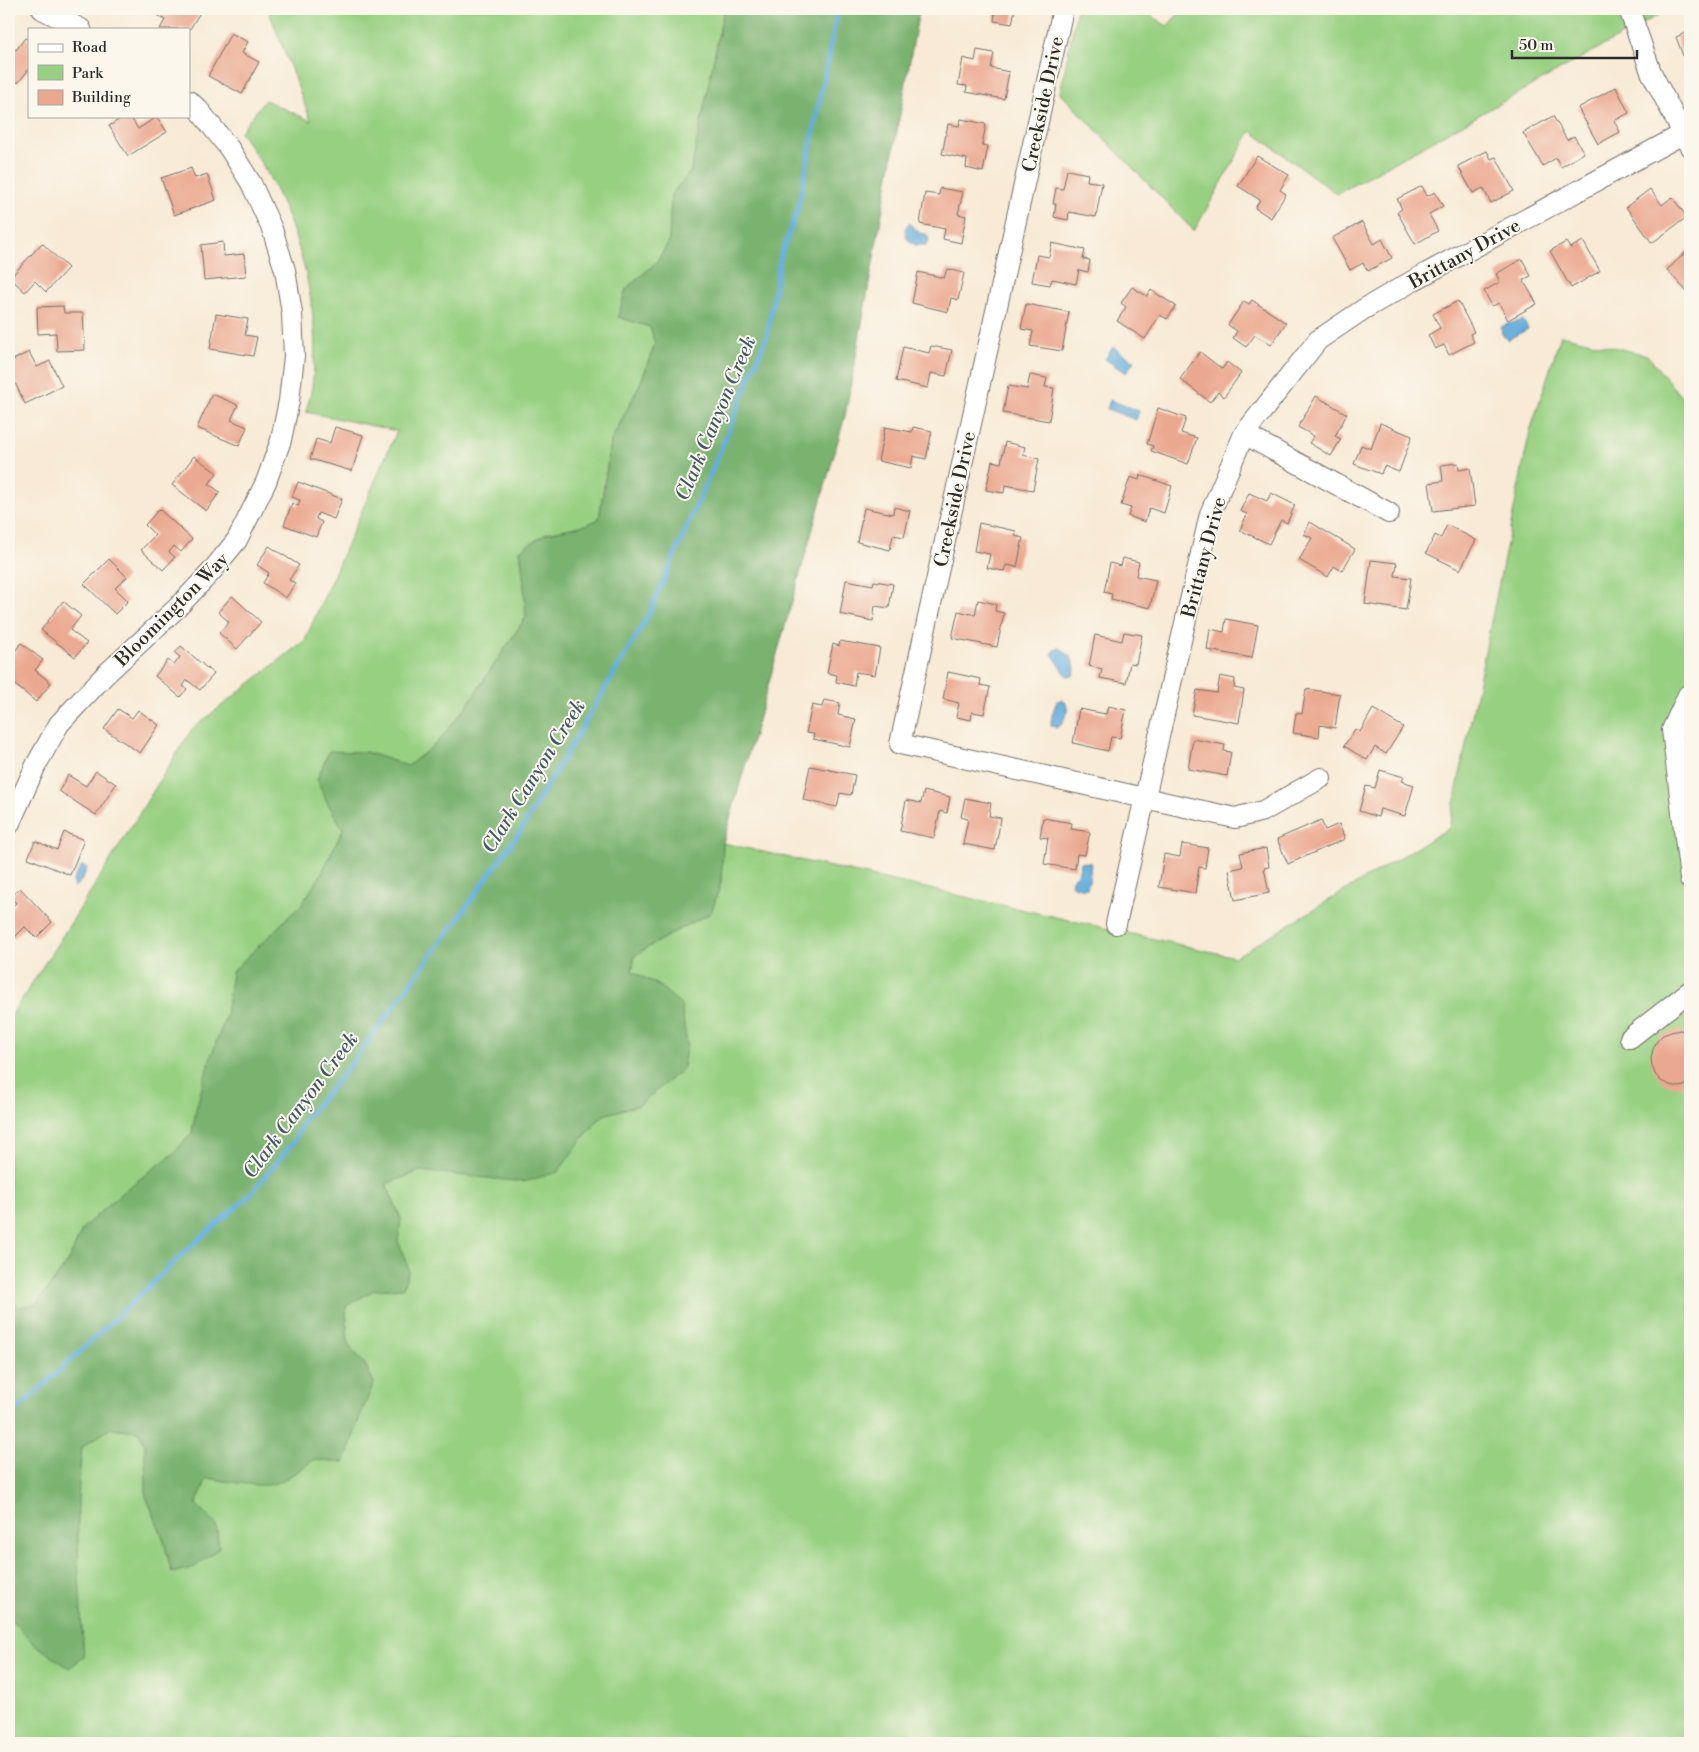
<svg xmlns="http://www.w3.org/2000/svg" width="1699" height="1752" viewBox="0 0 1699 1752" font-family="'Libre Bodoni',serif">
<rect width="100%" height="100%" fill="#fbf7ec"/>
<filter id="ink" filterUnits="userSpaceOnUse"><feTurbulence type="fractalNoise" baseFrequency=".02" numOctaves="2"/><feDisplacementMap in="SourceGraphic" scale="10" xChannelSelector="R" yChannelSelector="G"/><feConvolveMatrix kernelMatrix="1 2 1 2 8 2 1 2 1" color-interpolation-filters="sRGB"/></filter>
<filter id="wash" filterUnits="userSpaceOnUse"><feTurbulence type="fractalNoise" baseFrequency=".0096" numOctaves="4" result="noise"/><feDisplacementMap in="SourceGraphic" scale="20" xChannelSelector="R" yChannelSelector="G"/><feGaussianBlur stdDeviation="1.12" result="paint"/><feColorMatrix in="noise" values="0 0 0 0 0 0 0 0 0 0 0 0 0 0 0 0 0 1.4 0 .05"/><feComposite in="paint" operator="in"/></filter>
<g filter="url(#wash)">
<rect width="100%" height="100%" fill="#f8ead6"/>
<path fill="#98d082" stroke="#627e56" d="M 268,9 L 724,9 L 691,171 L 671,195 L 669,242 L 656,263 L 626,289 L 618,317 L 650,327 L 655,343 L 641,382 L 611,441 L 599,519 L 586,525 L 547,533 L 520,550 L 524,584 L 526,617 L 466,707 L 437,743 L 408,766 L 366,752 L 326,800 L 343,829 L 321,875 L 301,905 L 232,972 L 226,1016 L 209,1062 L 196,1110 L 192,1133 L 172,1155 L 124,1191 L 83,1228 L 68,1262 L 36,1304 L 19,1307 L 9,1294 L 9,1019 L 83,904 L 192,729 L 305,640 L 397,431 L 306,412 C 309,401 312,389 313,378 C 321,307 299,228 263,166 C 256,154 247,143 240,132 L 265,100 L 311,121 Z
M 1077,9 L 1141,9 L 1167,26 L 1183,9 L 1669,9 L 1337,194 L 1251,131 L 1194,231 L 1060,93 Z
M 1561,335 L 1647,355 L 1690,408 L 1690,1743 L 9,1743 L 9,1617 L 33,1643 L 84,1657 L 78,1580 L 77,1500 L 82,1447 L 111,1428 L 138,1431 L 145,1444 L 146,1496 L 163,1538 L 172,1573 L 216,1524 L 196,1504 L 207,1478 L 238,1483 L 295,1473 L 313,1460 L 360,1416 L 374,1383 L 366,1366 L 348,1344 L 346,1306 L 374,1290 L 403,1288 L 409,1270 L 398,1241 L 401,1218 L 386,1184 L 420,1171 L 466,1175 L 582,1139 L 603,1115 L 639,1105 L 661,987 L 632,971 L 635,955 L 674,932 L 711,913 L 721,882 L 723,843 L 1235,957 L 1449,828 L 1530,431 Z"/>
<path fill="#7ab270" stroke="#526e4e" d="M 724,9 L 921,9 L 918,16 L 845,416 L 723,843 L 721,882 L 711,913 L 674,932 L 635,955 L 632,971 L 661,987 L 681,1005 L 687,1045 L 682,1070 L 639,1105 L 603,1115 L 582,1139 L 558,1172 L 524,1182 L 420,1171 L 386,1184 L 401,1219 L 398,1241 L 409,1270 L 403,1288 L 374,1290 L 346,1306 L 348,1344 L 366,1366 L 374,1383 L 360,1416 L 345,1462 L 313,1460 C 301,1469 288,1479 273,1484 C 262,1488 221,1480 207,1478 L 196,1504 L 216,1524 L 219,1548 L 195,1567 L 172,1573 L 163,1538 L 146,1496 L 145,1444 L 138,1431 L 111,1428 L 82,1447 C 74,1517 79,1587 84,1657 L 69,1668 L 33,1643 L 9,1617 L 9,1294 L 19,1307 L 37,1304 L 68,1262 L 83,1228 L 124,1191 L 172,1155 L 192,1133 L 196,1110 L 209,1062 L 226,1016 L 232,972 L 301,905 L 321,875 L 343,829 L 326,800 L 317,779 L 329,751 L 366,752 L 408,766 L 437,743 L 466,707 L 526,617 L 524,584 L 520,550 L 547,533 L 586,525 L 599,519 L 611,441 L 641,382 L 655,344 L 650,327 L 618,317 L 626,289 L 656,263 L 669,242 L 671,195 L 691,171 Z"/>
<path fill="#64addc" stroke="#486c84" d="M 909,223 L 921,234 L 925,233 L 928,236 L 929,241 L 926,245 L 915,245 L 907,239 L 905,229 Z
M 1523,320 L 1528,329 L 1507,340 L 1502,334 L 1501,327 C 1507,323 1516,323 1523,320 Z
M 1113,347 L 1134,361 L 1126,373 L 1105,359 Z
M 1110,400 L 1139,411 L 1136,420 L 1107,409 Z
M 1059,648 C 1069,652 1079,666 1073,676 L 1067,676 L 1052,654 L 1054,650 Z
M 1061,700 L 1066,703 L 1068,711 L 1061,725 L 1056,728 L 1051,725 C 1051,716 1054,709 1057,701 Z
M 1081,862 L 1091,863 L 1089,882 L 1087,888 C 1081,889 1075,887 1071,884 L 1072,879 L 1078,874 Z
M 82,865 L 87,868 L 82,880 L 74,887 L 73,880 Z"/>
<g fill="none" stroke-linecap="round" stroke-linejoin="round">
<path stroke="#64addc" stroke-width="5" d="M 9,1417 L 116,1318 L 191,1246 L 248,1197 L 294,1142 L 304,1120 L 346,1071 L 450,930 L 521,830 L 647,618 L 717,459 L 767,335 L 780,258 L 798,208 L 838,9"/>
</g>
<g id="blocks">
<path fill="#eba890" d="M 155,9 L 202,9 L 190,29 L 160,29 L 165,20 L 153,12 Z
M 981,9 L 1015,9 L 1012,24 L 994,21 L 995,12 Z
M 1690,31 L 1690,59 L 1685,61 L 1676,37 Z
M 231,33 L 248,42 L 242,53 L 259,62 L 242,94 L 208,76 Z
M 25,38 L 29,40 L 29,69 L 18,83 L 9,75 L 9,45 L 16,50 Z
M 977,50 L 994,53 L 991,68 L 1009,72 L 1004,99 L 966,92 L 967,86 L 958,85 L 963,58 L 975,61 Z
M 1616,87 L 1629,113 L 1614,121 L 1620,132 L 1598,144 L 1578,108 Z
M 125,116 L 130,116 L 138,129 L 157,117 L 167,132 L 128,156 L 109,126 Z
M 1553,116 L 1567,140 L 1574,136 L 1584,153 L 1561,167 L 1556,158 L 1543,166 L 1523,133 Z
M 961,119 L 986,124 L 982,145 L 988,146 L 983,172 L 966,168 L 967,159 L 942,154 L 948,124 L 959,126 Z
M 1487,151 L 1491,159 L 1496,157 L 1514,191 L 1491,203 L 1483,188 L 1473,193 L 1458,166 Z
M 1257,156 L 1289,175 L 1280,190 L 1286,194 L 1271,218 L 1255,208 L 1260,200 L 1238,186 Z
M 191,168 L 195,178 L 207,174 L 216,200 L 174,215 L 161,178 Z
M 1067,170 L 1088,174 L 1087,181 L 1102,183 L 1096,217 L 1069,212 L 1068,220 L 1054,217 L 1056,204 L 1053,204 L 1056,188 L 1063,189 Z
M 1422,186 L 1427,196 L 1435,192 L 1443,206 L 1429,214 L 1438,231 L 1415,244 L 1397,212 L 1402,209 L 1397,199 Z
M 940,188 L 963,192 L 958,214 L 966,216 L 961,243 L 943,239 L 945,229 L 920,224 L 925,193 L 939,195 Z
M 1650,189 L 1662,205 L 1672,197 L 1687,217 L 1652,243 L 1626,207 Z
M 1362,222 L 1374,244 L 1382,239 L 1392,258 L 1368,271 L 1363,263 L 1350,270 L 1332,238 Z
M 1583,241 L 1600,271 L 1571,288 L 1550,251 L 1566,242 L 1570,248 Z
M 223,242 L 224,256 L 244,254 L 246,276 L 204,280 L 201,245 Z
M 42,243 L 68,268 L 46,292 L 35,281 L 25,292 L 10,278 Z
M 1052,243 L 1085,250 L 1083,259 L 1090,260 L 1088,272 L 1079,270 L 1076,284 L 1052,279 L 1050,285 L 1032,282 L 1037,255 L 1049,257 Z
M 1689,249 L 1690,251 L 1690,295 L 1667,270 Z
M 1522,259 L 1531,276 L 1523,280 L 1537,304 L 1508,320 L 1499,303 L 1492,306 L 1484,291 L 1500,282 L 1496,274 Z
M 947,269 L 964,273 L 958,300 L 951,298 L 948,312 L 912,303 L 918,272 L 944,278 Z
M 1132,287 L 1147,296 L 1151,290 L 1176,306 L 1167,319 L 1160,315 L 1145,339 L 1117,321 L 1126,307 L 1121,303 Z
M 1252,300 L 1286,323 L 1271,345 L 1255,335 L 1246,347 L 1233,338 L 1237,331 L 1228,325 L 1244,301 L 1249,304 Z
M 1458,301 L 1474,332 L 1470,334 L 1474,342 L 1449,355 L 1444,345 L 1435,349 L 1428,335 L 1440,328 L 1433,314 Z
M 1026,304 L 1069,312 L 1062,351 L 1030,346 L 1033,331 L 1021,329 Z
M 63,306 L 64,313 L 83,313 L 85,350 L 57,351 L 56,333 L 38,334 L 37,307 Z
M 216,314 L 248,319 L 245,335 L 257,337 L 253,356 L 210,349 Z
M 931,346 L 952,350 L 946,376 L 931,373 L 928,388 L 896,381 L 903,347 L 929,353 Z
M 29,352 L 37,367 L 50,361 L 62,386 L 25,404 L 9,370 L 9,362 Z
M 1200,352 L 1222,369 L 1227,362 L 1241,373 L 1224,397 L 1218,392 L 1210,402 L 1180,379 Z
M 1030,375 L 1047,378 L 1045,387 L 1054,388 L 1049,421 L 1003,413 L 1008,386 L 1027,389 Z
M 212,394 L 238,405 L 231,420 L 247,427 L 239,446 L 197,428 Z
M 1316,396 L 1347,414 L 1335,436 L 1341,439 L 1331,456 L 1309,443 L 1314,436 L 1298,427 Z
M 1158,408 L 1186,418 L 1181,433 L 1197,438 L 1188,464 L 1151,451 L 1153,446 L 1147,444 Z
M 1380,423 L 1412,436 L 1399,472 L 1384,466 L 1381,474 L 1354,464 L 1361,445 L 1371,449 Z
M 335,427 L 363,435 L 352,471 L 310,459 L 316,439 L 330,443 Z
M 885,427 L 912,432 L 913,427 L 932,431 L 926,459 L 913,456 L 911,468 L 878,461 Z
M 1005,442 L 1025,447 L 1023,455 L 1039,459 L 1033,490 L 1005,485 L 1004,493 L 986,490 L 992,461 L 1001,463 Z
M 194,456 L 217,473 L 209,484 L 220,492 L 206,511 L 172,485 Z
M 1458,463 L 1459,470 L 1470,468 L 1475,506 L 1433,511 L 1429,483 L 1443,481 L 1441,465 Z
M 1140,475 L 1172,486 L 1164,513 L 1149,508 L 1145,522 L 1128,516 L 1131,508 L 1121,505 L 1130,477 L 1139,480 Z
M 298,482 L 342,499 L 334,519 L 318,513 L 316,519 L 322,522 L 316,537 L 284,525 L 292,503 L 298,506 L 300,500 L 292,497 Z
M 1249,493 L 1267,501 L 1271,493 L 1295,505 L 1287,523 L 1281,520 L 1269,544 L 1240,530 L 1247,514 L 1240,511 Z
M 894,507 L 910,511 L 904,537 L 893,535 L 890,550 L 857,542 L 864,508 L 893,514 Z
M 159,509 L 192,539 L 181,552 L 174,546 L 169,552 L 175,557 L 163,570 L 141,550 L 155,535 L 145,525 Z
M 1310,522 L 1355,549 L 1342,571 L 1334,566 L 1328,577 L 1299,560 L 1312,538 L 1304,534 Z
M 979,523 L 1016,531 L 1015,536 L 1023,538 L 1017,567 L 1006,565 L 1004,571 L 987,568 L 990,554 L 974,551 Z
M 1447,525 L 1476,540 L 1460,570 L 1426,553 L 1435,535 L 1441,538 Z
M 269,546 L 299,565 L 289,580 L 295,583 L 286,598 L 263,583 L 269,573 L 257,565 Z
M 1123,558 L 1139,562 L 1136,576 L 1156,580 L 1150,608 L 1111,599 L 1112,594 L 1104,592 L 1110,563 L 1121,566 Z
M 109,559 L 127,577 L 115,588 L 128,601 L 115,614 L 84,584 Z
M 1371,560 L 1397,563 L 1395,576 L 1411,578 L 1406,610 L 1365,604 Z
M 846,580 L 873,585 L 874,581 L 893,584 L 889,608 L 875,606 L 873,621 L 840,614 Z
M 232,596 L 261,622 L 237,649 L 219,633 L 229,622 L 218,612 Z
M 978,600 L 996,604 L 995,611 L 1004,613 L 997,647 L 952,638 L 958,611 L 975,615 Z
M 63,601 L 81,616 L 70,630 L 87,643 L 75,657 L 41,630 Z
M 1226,619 L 1258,625 L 1252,658 L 1207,650 L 1210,629 L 1224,632 Z
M 1124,632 L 1142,635 L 1136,664 L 1130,663 L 1126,683 L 1100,678 L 1102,669 L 1089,666 L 1095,635 L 1122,641 Z
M 840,641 L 880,648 L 875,675 L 856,672 L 854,686 L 836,682 L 837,675 L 827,673 L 833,644 L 839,646 Z
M 21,643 L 43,660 L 35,670 L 51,683 L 36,702 L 9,680 L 9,659 Z
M 181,646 L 214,674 L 200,690 L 187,680 L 183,686 L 187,689 L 180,697 L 155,676 L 168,660 L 174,665 L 180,657 L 175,653 Z
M 948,672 L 981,679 L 980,685 L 990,687 L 984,714 L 972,712 L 971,720 L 956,717 L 959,703 L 943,699 Z
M 1220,676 L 1235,679 L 1234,688 L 1244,690 L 1239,723 L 1192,715 L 1197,690 L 1217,693 Z
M 1306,689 L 1340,694 L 1335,728 L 1320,725 L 1319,737 L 1293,733 L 1296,713 L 1302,714 Z
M 824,700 L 840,703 L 838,715 L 856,719 L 850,747 L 813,739 L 814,734 L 806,733 L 812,705 L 822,707 Z
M 1108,706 L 1126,710 L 1120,738 L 1111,737 L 1108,751 L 1073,743 L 1079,709 L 1106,714 Z
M 118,709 L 132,718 L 138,710 L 159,725 L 140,753 L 104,729 Z
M 1373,709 L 1403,727 L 1386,754 L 1375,747 L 1367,760 L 1344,746 L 1355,729 L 1360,732 Z
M 1193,739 L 1225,745 L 1224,751 L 1231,752 L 1227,776 L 1188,769 Z
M 810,766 L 855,775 L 851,795 L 840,793 L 837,807 L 803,800 Z
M 1380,770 L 1404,777 L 1402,781 L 1414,785 L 1405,816 L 1380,809 L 1378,817 L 1359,811 L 1366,786 L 1375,788 Z
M 96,771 L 116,784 L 96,815 L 59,791 L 68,775 L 86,786 Z
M 924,791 L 950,797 L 947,813 L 940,811 L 934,838 L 900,831 L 906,800 L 921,803 Z
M 965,798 L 991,803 L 989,816 L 1001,818 L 995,850 L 963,844 L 968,819 L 961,817 Z
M 1043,818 L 1072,823 L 1071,829 L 1090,832 L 1085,855 L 1077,854 L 1075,869 L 1044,864 L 1048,838 L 1040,837 Z
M 1321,820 L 1325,830 L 1339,824 L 1345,839 L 1288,864 L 1277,839 Z
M 64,832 L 84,840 L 70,875 L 28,858 L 35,841 L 57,850 Z
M 1182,844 L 1208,848 L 1205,868 L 1199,867 L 1195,893 L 1159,887 L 1164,854 L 1180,857 Z
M 1266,848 L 1269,867 L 1264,868 L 1269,893 L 1235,900 L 1229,870 L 1243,867 L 1240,853 Z
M 20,888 L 52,922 L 36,938 L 25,927 L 13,939 L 9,934 L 9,910 L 16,903 L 10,897 Z
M 1680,1030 L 1690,1033 L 1690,1084 L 1680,1087 L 1670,1085 L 1661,1081 L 1655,1074 L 1652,1066 L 1651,1058 L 1653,1049 L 1657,1041 L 1663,1035 L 1671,1032 Z"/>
</g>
</g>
<g filter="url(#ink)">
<use href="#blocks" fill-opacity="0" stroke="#736e67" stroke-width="1"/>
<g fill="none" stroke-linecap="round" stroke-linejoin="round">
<g stroke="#736e67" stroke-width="22">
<path id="minor" d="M 42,9 L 81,29
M 1063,9 L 900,744 L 1235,818 L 1263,811 L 1321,778
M 1629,9 L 1651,72 L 1690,147
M 1244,434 L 1389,513
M 1690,694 L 1688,695 L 1672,730 L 1690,879
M 9,825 L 36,765 L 59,724 L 105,675 L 178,607 L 211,572 L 237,540 L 266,482 L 281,440 L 289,401 L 294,356 L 292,313 L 285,270 L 272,229 L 251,183 L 229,148 L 198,109 L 189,101
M 1116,924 L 1210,514 L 1244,434 L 1318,340 L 1364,309 L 1416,279 L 1690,130
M 1630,1038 L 1690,991"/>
</g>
<use href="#minor" stroke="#fff" stroke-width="20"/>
</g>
</g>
<g text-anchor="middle" stroke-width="4" stroke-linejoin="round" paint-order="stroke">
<g font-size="19" fill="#2b2b2b" stroke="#fbf7ec">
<text transform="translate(1042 104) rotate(-78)" y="7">Creekside Drive</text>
<text transform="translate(1464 253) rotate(-29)" y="7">Brittany Drive</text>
<text transform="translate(954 499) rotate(-78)" y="7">Creekside Drive</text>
<text transform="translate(1203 557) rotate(-75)" y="7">Brittany Drive</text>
<text transform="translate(171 609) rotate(-45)" y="7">Bloomington Way</text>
</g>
<g font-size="20" font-style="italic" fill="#3f5869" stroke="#fbf7ec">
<text transform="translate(715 418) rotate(-67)" y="7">Clark Canyon Creek</text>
<text transform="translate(533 776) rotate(-58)" y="7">Clark Canyon Creek</text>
<text transform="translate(300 1105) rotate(-53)" y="7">Clark Canyon Creek</text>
</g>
</g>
<rect width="1699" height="1752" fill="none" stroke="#fbf7ec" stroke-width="30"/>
<rect x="28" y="28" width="162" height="90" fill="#fbf7ec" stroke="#a8a59f"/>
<rect x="38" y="44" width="25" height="8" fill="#ffffff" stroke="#a8a59f"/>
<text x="72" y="52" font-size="15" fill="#2b2b2b">Road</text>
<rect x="38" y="65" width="25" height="15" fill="#98d082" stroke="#a8a59f"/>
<text x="72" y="78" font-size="15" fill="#2b2b2b">Park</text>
<rect x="38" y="90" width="25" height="15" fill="#eba890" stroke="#a8a59f"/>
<text x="72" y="102" font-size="15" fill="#2b2b2b">Building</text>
<path d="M1512 50v8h125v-8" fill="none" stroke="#2b2b2b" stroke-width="2.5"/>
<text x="1519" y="50" font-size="15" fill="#2b2b2b" stroke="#fbf7ec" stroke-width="4" paint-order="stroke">50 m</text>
</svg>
